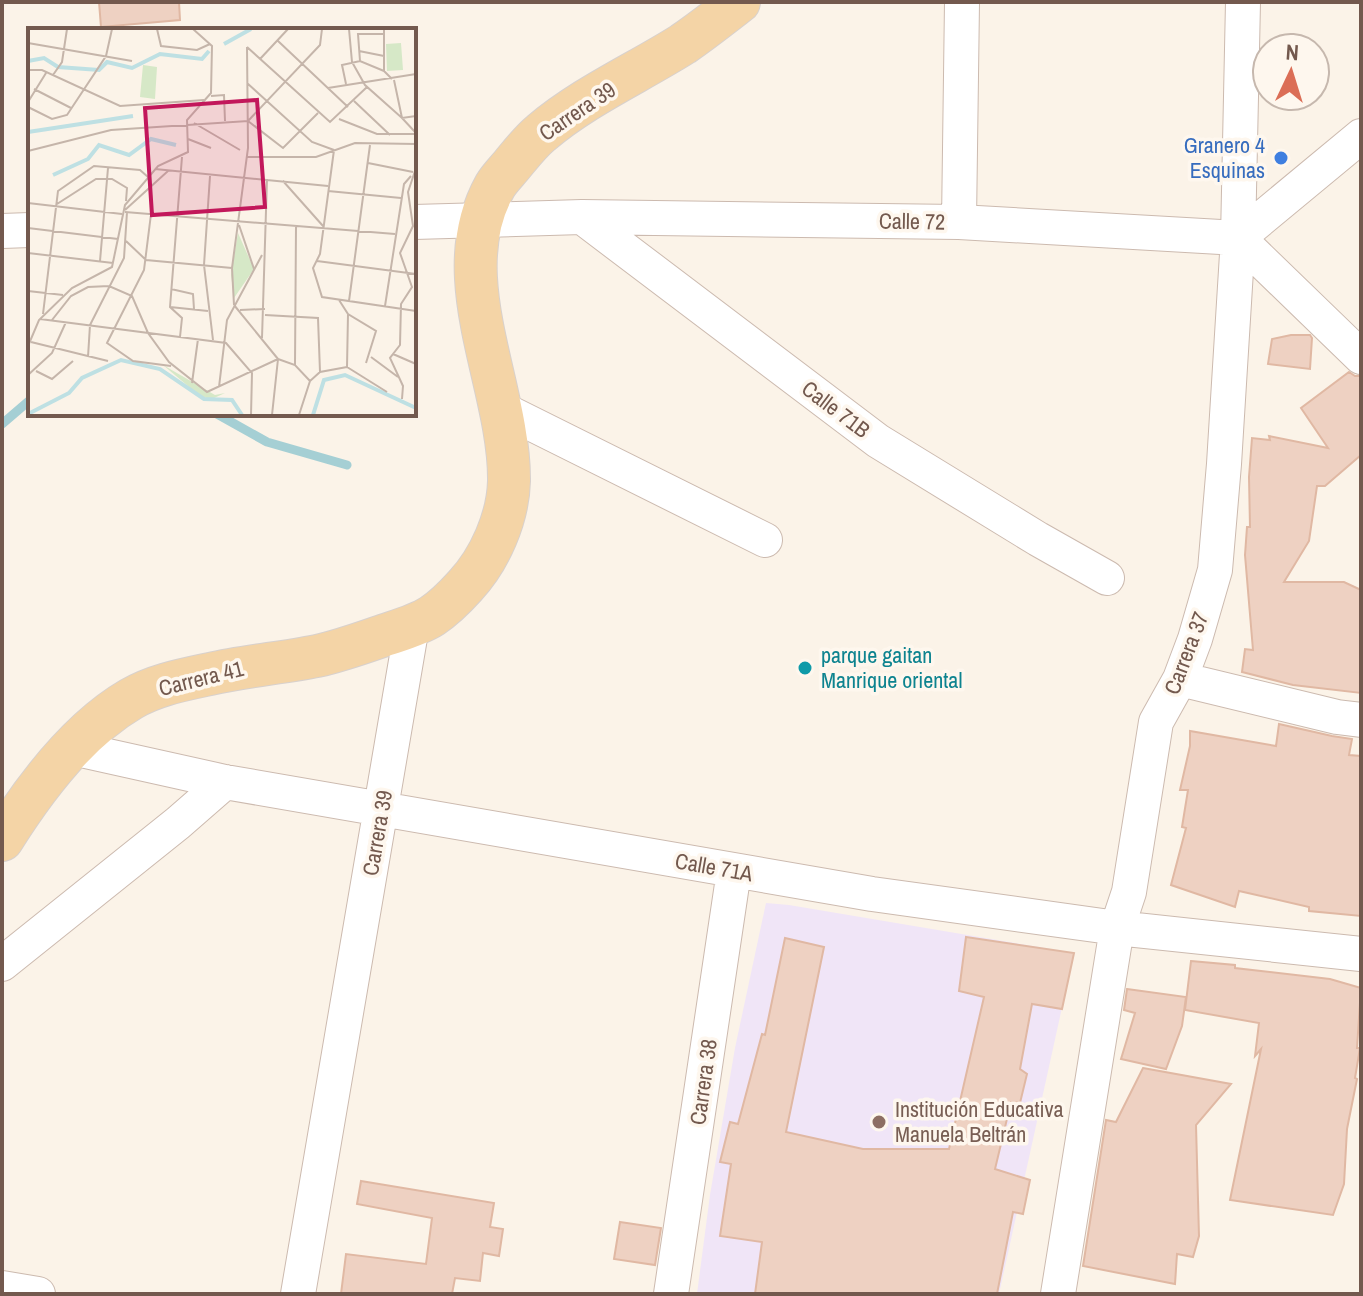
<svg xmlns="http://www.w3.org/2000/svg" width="1363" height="1296" viewBox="0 0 1363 1296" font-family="'Archivo Narrow',sans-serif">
<rect width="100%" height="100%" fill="#fbf3e8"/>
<path fill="#f0e5f7" d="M 766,903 L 789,905 L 1074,953 L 999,1294 L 697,1294 L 710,1195 L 735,1048 Z"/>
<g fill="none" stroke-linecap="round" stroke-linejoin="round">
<path stroke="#a5cfd4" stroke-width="9" d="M 217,414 L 267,442 L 347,465
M 2,424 L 30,400"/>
</g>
<path fill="#eed1c2" stroke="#e0b8a3" stroke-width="2" d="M 99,2 L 179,2 L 180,20 L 101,27 Z
M 1291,335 L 1310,335 L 1312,338 L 1310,369 L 1268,364 L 1272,339 Z
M 1349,372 L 1355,376 L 1361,376 L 1361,455 L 1325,486 L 1317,486 L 1309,541 L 1284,582 L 1344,582 L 1361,590 L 1361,693 L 1293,685 L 1242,672 L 1245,649 L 1253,650 L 1245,555 L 1247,527 L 1250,527 L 1249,477 L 1252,438 L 1270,440 L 1269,436 L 1328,448 L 1301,408 Z
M 1279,724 L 1332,736 L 1352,739 L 1349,755 L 1361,756 L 1361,916 L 1309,911 L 1309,907 L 1239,891 L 1235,907 L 1171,885 L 1186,828 L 1182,827 L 1188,790 L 1180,790 L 1190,746 L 1190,731 L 1276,746 Z
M 966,937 L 1074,953 L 1062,1009 L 1032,1004 L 1020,1069 L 1027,1074 L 1020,1103 L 1011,1102 L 995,1169 L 1030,1180 L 1023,1214 L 1013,1212 L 997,1294 L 755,1294 L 762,1242 L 720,1236 L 731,1164 L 720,1162 L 730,1122 L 738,1124 L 762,1034 L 765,1035 L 785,938 L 824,947 L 786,1132 L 863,1149 L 949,1149 L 984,997 L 959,991 Z
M 1191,961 L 1235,965 L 1235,968 L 1330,979 L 1361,988 L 1357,1048 L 1360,1048 L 1355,1078 L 1357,1079 L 1347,1129 L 1344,1184 L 1333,1215 L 1230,1200 L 1261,1049 L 1255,1056 L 1259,1023 L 1185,1010 Z
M 1127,989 L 1186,997 L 1182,1026 L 1166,1069 L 1121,1059 L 1135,1013 L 1124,1010 Z
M 1143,1068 L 1231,1084 L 1196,1125 L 1199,1236 L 1193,1257 L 1177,1254 L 1175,1284 L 1083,1266 L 1106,1120 L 1116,1122 Z
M 361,1181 L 494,1203 L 490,1227 L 503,1229 L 499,1256 L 483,1253 L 480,1281 L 455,1278 L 452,1294 L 341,1294 L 346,1254 L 426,1264 L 432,1218 L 357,1204 Z
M 620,1222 L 661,1228 L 655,1265 L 614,1259 Z"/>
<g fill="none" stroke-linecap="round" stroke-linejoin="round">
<g stroke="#ccbaaf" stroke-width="36">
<path id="minor" d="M 582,217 L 878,441 L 1038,539 L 1107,578
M 414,222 L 582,217 L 959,222 L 1238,238 L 1361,357
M 959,222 L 962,2
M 2,231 L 30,230
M 1238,238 L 1361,136
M 500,408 L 765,540
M 1180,679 L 1337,717 L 1361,720
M 72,748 L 225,782 L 872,894 L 1117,928 L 1361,954
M 2,964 L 178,823 L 225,782
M 2,1288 L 38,1294
M 298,1294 L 412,626
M 671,1294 L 734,871
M 1058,1294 L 1117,928 L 1129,892 L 1156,722 L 1180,679 L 1195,639 L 1215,570 L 1224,464 L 1238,238 L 1243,2"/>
</g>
<g stroke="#d8d1cd" stroke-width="44">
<path id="major" d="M 2,840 C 34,789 78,730 131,699 C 155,685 182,680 210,674 C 245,666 282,663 317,656 C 340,651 362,643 385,635 C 400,630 418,625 432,616 C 444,608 456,596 465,586 C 490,559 508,518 509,481 C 510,385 444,277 495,186 C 499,179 506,172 511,166 C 521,154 530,142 541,133 C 583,97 637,73 683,44 C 702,31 721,16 739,2"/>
</g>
<use href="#minor" stroke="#fff" stroke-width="34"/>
<use href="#major" stroke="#f4d4a6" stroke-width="42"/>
</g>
<circle fill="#3f7fe0" stroke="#fef7ee" stroke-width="3" cx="1281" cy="158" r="8"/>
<circle fill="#0f9aa8" stroke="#fef7ee" stroke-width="3" cx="805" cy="668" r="8"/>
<circle fill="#8d6e63" stroke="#fef7ee" stroke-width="3" cx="879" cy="1122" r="8"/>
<g text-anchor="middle" stroke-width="7" stroke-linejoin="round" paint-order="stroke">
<g font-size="22" fill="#73594e" stroke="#fef7ee">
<text transform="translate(577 111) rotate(-34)" y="8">Carrera 39</text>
<text transform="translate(912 221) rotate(1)" y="8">Calle 72</text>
<text transform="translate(836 409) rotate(37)" y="8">Calle 71B</text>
<text transform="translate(1186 653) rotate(-69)" y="8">Carrera 37</text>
<text transform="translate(201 678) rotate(-14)" y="8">Carrera 41</text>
<text transform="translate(377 833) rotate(-80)" y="8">Carrera 39</text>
<text transform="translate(714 867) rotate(10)" y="8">Calle 71A</text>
<text transform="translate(703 1082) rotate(-82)" y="8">Carrera 38</text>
</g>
<g font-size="22" fill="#366cbe" stroke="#fef7ee" text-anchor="end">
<text x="1265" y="153">Granero 4<tspan x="1265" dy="25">Esquinas</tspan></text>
</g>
<g font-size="22" fill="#0d838f" stroke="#fef7ee" text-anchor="start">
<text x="821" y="663">parque gaitan<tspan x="821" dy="25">Manrique oriental</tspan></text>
</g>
<g font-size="22" fill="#785e54" stroke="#fef7ee" text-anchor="start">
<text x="895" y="1117">Institución Educativa<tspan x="895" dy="25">Manuela Beltrán</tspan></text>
</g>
</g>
<g transform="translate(28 28)">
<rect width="388" height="388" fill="#fbf3e8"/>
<path d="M 373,15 L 375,42 L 359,43 L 358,16 ZM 115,37 L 129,39 L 127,71 L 112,69 ZM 210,205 L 226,241 L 206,270 L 203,247 ZM 135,337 L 187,367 L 197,365 L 184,371 L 173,369 Z" fill="#d6e8c7"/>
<path fill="none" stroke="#bee0e3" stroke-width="4" d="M 196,16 L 223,1M 0,33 L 16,30 L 30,39 L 71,42 L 79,34 L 104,40 L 132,26 L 174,31 L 181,23M 0,104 L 105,88M 25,147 L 60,131 L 71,117 L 101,127 L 123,111 L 148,117M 0,386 L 41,365 L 54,350 L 93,332 L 132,341 L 176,371 L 204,372 L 214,387M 285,387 L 296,352 L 317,347 L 388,380"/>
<path fill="none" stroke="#c5b5aa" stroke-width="2" d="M 129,1 L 133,18 L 169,22 L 182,16M 321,1 L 324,34 L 337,57 L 374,90 L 388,88M 356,1 L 356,43 L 364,51M 250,13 L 320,79M 0,15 L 104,33M 219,19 L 302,94 L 339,59M 331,23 L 356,28M 232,31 L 260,1M 332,33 L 330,6 L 356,6M 0,42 L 14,42 L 92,78 L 176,72M 25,47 L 34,34 L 39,1M 366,52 L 374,90 L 387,104M 219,55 L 284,114 L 306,122M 318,56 L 314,37 L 332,33 L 356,43M 300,60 L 388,46M 6,61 L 43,80M 183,68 L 196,67 L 197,93M 326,73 L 362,107M 0,74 L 18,45M 0,79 L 24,91 L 39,87 L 78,28 L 84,1M 311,91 L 349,106 L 388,106M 220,93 L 292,17 L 294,1M 166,95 L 212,122M 160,111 L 183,120M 306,122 L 292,226 L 285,240 L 294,269 L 388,283M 0,123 L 83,102 L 220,93 L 255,120 L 290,85M 218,129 L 288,129 L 327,115 L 388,116M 340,135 L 385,144M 127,141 L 300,158M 182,148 L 176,237 L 185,312M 255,153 L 295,198M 300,163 L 373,170M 0,175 L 94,186M 29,176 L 68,151 L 84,151 L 99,160 L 98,173M 97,182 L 140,143M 97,184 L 367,206M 123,186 L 116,242 L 79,315 L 105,333 L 143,338M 211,197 L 226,241M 0,200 L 90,211M 98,213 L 118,232 L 204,240M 0,225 L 85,235M 72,233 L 80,140M 289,233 L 388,246M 143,261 L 165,266 L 166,281M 0,263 L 35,267M 311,272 L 320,286 L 348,303 L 338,335M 321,273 L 342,117M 206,277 L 204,240 L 220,120 L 219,19M 206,277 L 250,331M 357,278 L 376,156 L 383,148M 142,279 L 180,283M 212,282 L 237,281M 15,286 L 30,163 L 66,138 L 112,142 L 120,149M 237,287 L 290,290 L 292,344M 12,291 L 198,315 L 224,345 L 223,387M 24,292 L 43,268 L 60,259 L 81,258 L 104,268 L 120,305 L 141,334 L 179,364 L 250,331M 152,309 L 154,290 L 142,279 L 154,129M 234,310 L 239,151M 3,314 L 80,333M 0,318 L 11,292 L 44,260 L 84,239 L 97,177 L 130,138 L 160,124 L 159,92 L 183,65 L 184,18 L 165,1M 365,326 L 388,336M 60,329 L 62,297 L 96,230 L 99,184M 343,329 L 370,349M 250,331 L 267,337 L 282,353M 267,337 L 268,199M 319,339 L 320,286M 319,339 L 359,364M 8,343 L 24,351 L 45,333M 0,347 L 24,325 L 38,294M 164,355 L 170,311M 191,359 L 199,292 L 234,227M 374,371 L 375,358 L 362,330 L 372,317 L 373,276 L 384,259 L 372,225 L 385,198 L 380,164 L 388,140M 244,387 L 250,331M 271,387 L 282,353 L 292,344 L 319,339"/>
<path fill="#c2185b" fill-opacity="0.15" stroke="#c2185b" stroke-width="4" d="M 229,72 L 237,179 L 124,187 L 117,80 Z"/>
<rect width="388" height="388" fill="none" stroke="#73594e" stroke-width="4"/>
</g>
<rect width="1363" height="1296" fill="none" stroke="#73594e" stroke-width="8"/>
<g transform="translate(1291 72) rotate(4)"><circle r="38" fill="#fef7ee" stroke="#c6b8ae" stroke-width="2"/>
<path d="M0-6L14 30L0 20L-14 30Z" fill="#db6e56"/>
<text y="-12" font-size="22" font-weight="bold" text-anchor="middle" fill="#73594e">N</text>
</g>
</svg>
